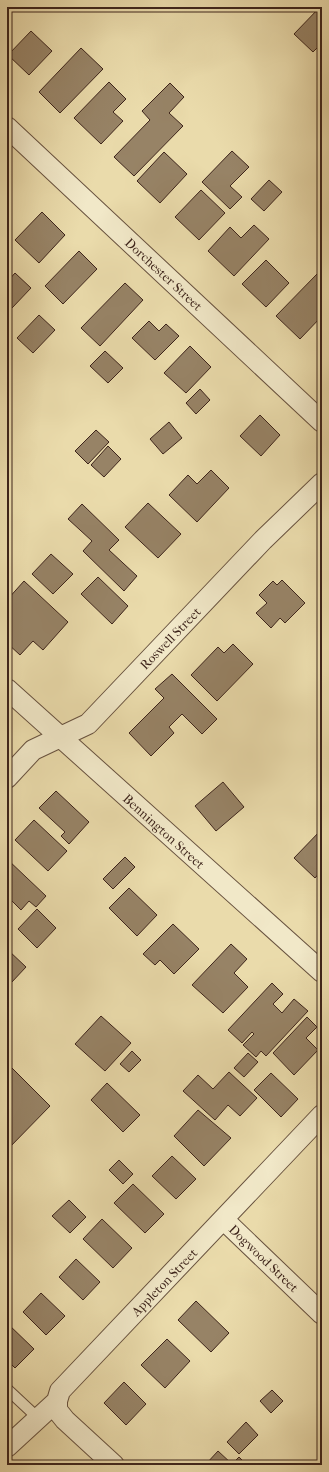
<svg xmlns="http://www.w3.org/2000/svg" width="329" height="1472" viewBox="0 0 329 1472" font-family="'IM FELL French Canon',serif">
<rect width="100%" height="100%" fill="#eadbab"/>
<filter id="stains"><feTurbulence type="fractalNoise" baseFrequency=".005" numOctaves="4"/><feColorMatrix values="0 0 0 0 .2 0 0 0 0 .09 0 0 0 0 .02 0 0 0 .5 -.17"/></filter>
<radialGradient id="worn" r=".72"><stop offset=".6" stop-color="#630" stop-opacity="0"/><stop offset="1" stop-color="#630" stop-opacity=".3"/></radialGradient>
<path fill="#978366" stroke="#3d241b" d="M 320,7 L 322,7 L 322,43 L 313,52 L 294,34 Z
M 31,31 L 52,51 L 29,75 L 8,55 Z
M 81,48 L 103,69 L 60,113 L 39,92 Z
M 109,82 L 126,99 L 113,112 L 123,121 L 101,144 L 74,118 Z
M 170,83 L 184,97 L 169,113 L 183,126 L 134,176 L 114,157 L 150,120 L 142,111 Z
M 232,151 L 249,167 L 230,186 L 242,197 L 230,209 L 202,182 Z
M 164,152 L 187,174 L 160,203 L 137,181 Z
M 269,180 L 282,192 L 264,211 L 251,199 Z
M 201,190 L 225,213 L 199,240 L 175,217 Z
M 42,212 L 65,235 L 39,263 L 15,240 Z
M 254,225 L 269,239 L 234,276 L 208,251 L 230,227 L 241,238 Z
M 79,251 L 97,269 L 63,304 L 45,286 Z
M 266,260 L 289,283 L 266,307 L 242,284 Z
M 15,273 L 31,288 L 12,308 L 7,304 L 7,282 Z
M 317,274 L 322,279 L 322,316 L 300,339 L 276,316 Z
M 125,283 L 143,300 L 100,346 L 81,328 Z
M 39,315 L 55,330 L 33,353 L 17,338 Z
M 149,321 L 159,331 L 166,324 L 179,336 L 155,360 L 132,338 Z
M 190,346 L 211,367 L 186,393 L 164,373 Z
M 322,349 L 322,359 L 317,354 Z
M 105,351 L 123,368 L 108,383 L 90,366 Z
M 200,389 L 210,400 L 196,414 L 186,403 Z
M 260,415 L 280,435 L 261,456 L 240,436 Z
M 169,422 L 182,438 L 163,454 L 150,439 Z
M 96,430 L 109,442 L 88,464 L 75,451 Z
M 108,446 L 121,459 L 104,477 L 91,465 Z
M 211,470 L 229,488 L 197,522 L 169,495 L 188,475 L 197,484 Z
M 148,503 L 181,534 L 158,558 L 125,527 Z
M 82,504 L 119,540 L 109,550 L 137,576 L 124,591 L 83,551 L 92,541 L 68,519 Z
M 51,554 L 73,574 L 53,594 L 32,574 Z
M 98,577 L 128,606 L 112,624 L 81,594 Z
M 282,580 L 305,603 L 285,623 L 280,618 L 271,628 L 256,613 L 267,603 L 259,595 L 273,581 L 277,585 Z
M 24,581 L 68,622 L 43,650 L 33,641 L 20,655 L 7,643 L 7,621 L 9,619 L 7,616 L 7,600 Z
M 233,644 L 253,664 L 217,701 L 191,675 L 218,647 L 224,653 Z
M 172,674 L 217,719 L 202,734 L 182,714 L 169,727 L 174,733 L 151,756 L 129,733 L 164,698 L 155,689 Z
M 223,782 L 244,807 L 216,831 L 195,806 Z
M 56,791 L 89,822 L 69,844 L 61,836 L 65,832 L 39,808 Z
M 34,820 L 67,851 L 48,871 L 15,840 Z
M 322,829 L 322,870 L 315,878 L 294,858 Z
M 125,857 L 135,867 L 113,889 L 103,879 Z
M 7,859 L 46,896 L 36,907 L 29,901 L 21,910 L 7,896 Z
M 129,888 L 157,915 L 137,936 L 109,908 Z
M 37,909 L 56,928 L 37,948 L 18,929 Z
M 173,924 L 199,949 L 174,974 L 160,960 L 155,965 L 143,954 Z
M 231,944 L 247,959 L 234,973 L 248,987 L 223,1013 L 192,985 Z
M 8,950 L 26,967 L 11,983 L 7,980 Z
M 272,983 L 283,994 L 273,1004 L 282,1013 L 294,999 L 308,1011 L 266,1056 L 261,1051 L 256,1057 L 243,1045 L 254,1034 L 252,1032 L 242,1043 L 228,1030 Z
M 101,1016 L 131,1043 L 105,1071 L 75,1044 Z
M 307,1017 L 317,1027 L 306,1038 L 318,1050 L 294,1075 L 273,1053 Z
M 132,1051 L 141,1060 L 129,1072 L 120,1064 Z
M 248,1053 L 258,1062 L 244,1077 L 234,1068 Z
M 7,1063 L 50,1106 L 7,1150 Z
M 229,1072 L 257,1098 L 240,1116 L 228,1105 L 215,1120 L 183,1091 L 198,1075 L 213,1089 Z
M 271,1073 L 298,1099 L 281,1117 L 254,1090 Z
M 107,1083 L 140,1115 L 123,1132 L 91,1100 Z
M 198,1110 L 231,1138 L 204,1166 L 174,1136 Z
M 172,1156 L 196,1179 L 176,1199 L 152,1176 Z
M 119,1160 L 133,1174 L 123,1184 L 109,1170 Z
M 133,1184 L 164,1214 L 145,1233 L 114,1203 Z
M 69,1200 L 86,1217 L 70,1233 L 52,1216 Z
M 102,1219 L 132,1248 L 113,1268 L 83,1239 Z
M 76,1259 L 100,1282 L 83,1300 L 59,1277 Z
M 41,1293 L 65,1316 L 46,1335 L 23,1312 Z
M 196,1301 L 229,1333 L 211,1352 L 178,1320 Z
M 7,1323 L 34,1349 L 15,1368 L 7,1360 Z
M 167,1339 L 190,1361 L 165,1388 L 141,1365 Z
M 124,1382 L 146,1404 L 126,1425 L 104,1403 Z
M 272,1390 L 283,1401 L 271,1413 L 260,1401 Z
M 246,1422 L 258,1435 L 239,1454 L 227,1442 Z
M 218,1451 L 232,1464 L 239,1457 L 247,1465 L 207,1465 L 206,1464 Z"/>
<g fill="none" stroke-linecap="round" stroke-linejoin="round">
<g stroke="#68523f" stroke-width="12">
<path id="service" d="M 7,1389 L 38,1418"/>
</g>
<g stroke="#68523f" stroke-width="22">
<path id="minor" d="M 7,127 L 322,422
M 7,689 L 322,972
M 7,778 L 33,750 L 88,724 L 263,540 L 322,483
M 224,1220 L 322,1314
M 57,1401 L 57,1410 L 65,1420 L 114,1465
M 7,1447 L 57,1401 L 60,1391 L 322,1115"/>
</g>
<use href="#service" stroke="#f1e8c8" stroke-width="10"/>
<use href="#minor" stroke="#f1e8c8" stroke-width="20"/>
</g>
<g text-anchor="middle" stroke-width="3.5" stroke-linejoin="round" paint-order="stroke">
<g font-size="13" fill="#3d241b" stroke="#f1e8c8">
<text transform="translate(164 274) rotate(43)" y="5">Dorchester Street</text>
<text transform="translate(170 638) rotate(-46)" y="5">Roswell Street</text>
<text transform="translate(164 831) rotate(42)" y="5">Bennington Street</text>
<text transform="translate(264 1258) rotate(44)" y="5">Dogwood Street</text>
<text transform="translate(164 1282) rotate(-46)" y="5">Appleton Street</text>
</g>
</g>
<rect width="329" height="1472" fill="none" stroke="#eadbab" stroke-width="24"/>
<rect x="8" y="8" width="313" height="1456" fill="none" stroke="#3d241b" stroke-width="2"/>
<rect x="12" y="12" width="305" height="1448" fill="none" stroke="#3d241b"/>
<rect width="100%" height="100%" filter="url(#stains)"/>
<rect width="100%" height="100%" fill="url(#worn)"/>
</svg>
